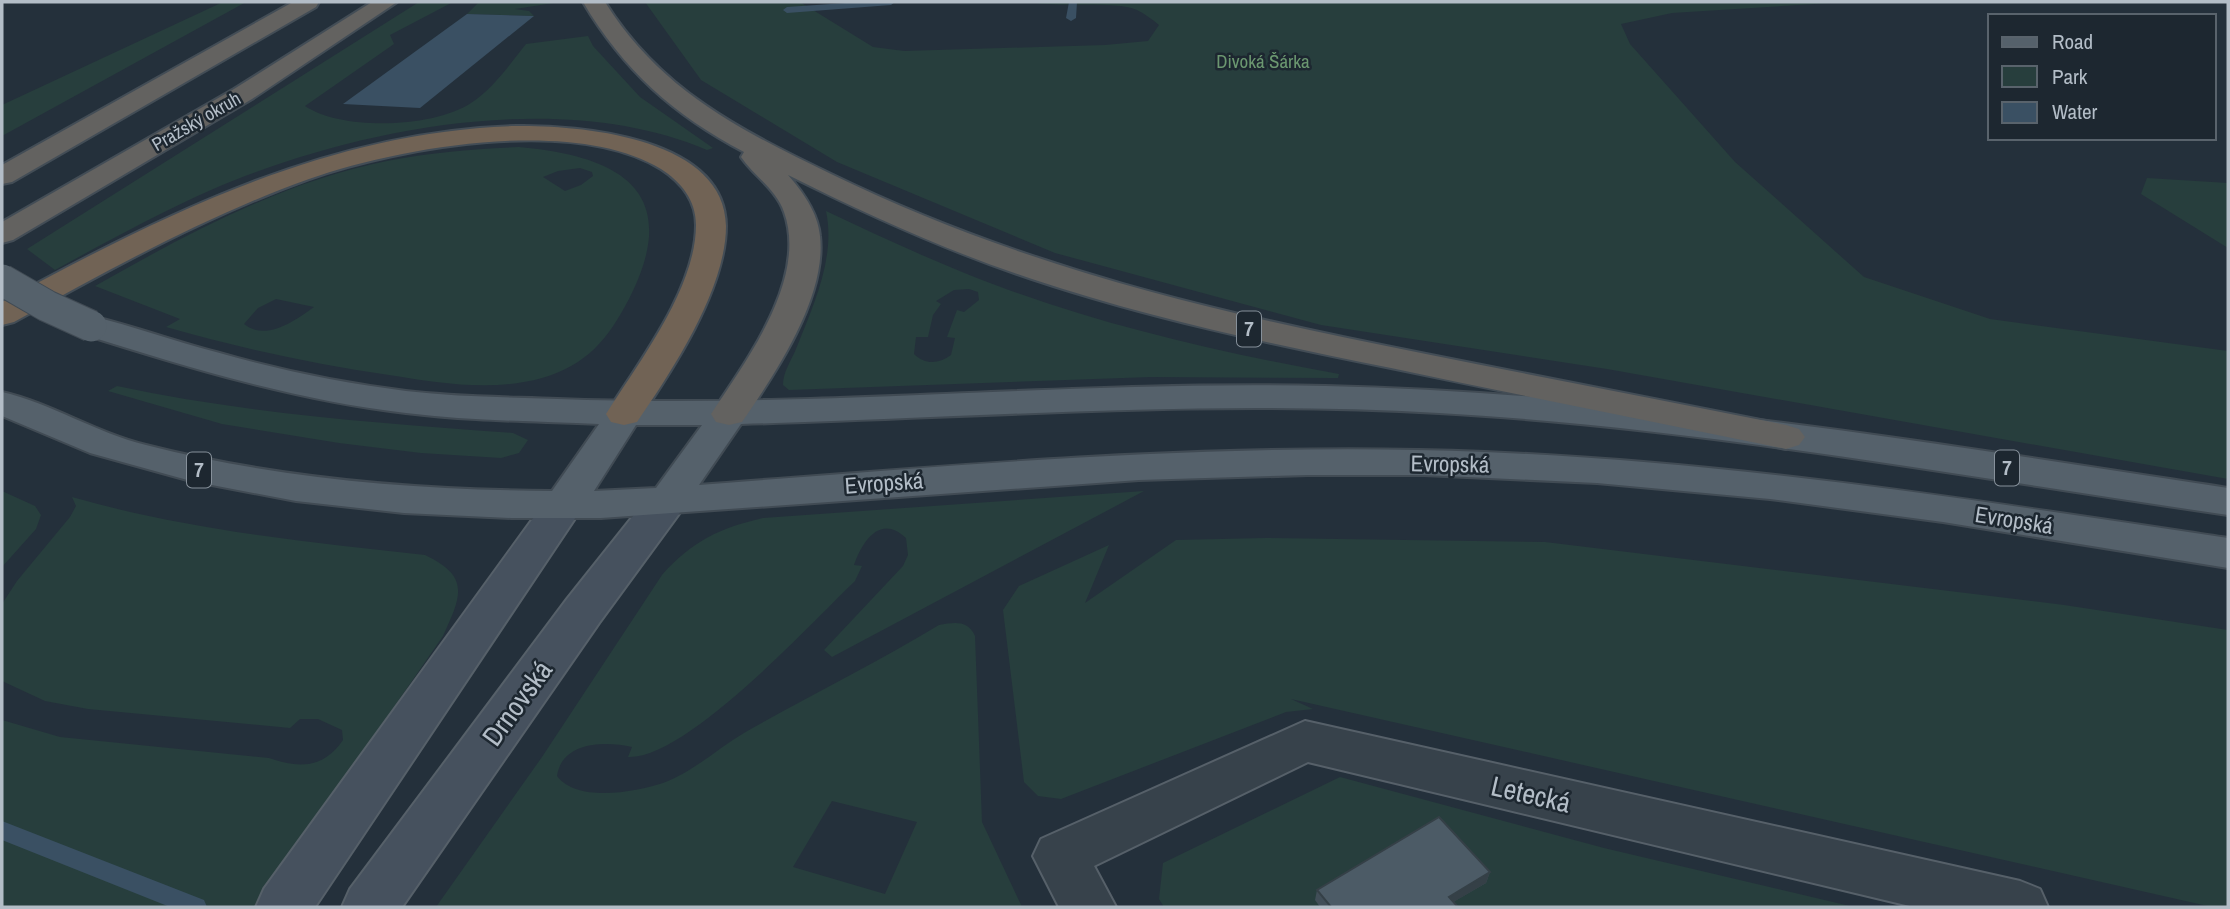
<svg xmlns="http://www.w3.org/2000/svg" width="2230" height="909" viewBox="0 0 2230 909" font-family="'Archivo Narrow',sans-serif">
<rect width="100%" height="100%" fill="#24303b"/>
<path fill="#273e3d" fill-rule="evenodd" d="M 223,2 L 246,2 L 2,136 L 2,105 Z
M 419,2 L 453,2 L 390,35 L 394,44 L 305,106 C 342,131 433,128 471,103 C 493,89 510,64 526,44 L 588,36 L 593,46 L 640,97 L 713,148 L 707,150 C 560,87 352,129 211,190 C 157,214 106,242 55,270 L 27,249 Z
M 479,2 L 560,2 L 515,9 L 529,11 L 534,16 L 467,14 Z
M 645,2 L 800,2 L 873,47 L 904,51 L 1105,45 L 1148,41 L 1159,25 C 1153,20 1145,14 1137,10 C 1114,0 1057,8 1029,2 L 1847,2 L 1672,13 L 1621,24 L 1630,44 L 1735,162 L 1864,277 L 1990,319 L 2228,351 L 2228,479 L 1607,369 L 1321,325 L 1055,253 L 837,162 L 701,80 Z
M 519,147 C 620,156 684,191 629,299 C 608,339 587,365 542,378 C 492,392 439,383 389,375 C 313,364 240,348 166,327 L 180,319 L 95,286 C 187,234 282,182 387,161 C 431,152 475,149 519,147 ZM 580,168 L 592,172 L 593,176 L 581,185 L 565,191 L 543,177 L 558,171 ZM 276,299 L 314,307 C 296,320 266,342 244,324 L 258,308 Z
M 2147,178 L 2228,183 L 2228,248 L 2141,194 Z
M 826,211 C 883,238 939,264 998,286 C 1108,327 1223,353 1339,374 L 1338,378 L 1151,377 L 789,390 L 783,385 C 783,372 791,361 796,349 C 813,306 836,258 826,211 ZM 969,289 L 978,292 L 979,300 L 964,312 L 957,310 L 947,337 L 955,338 L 951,355 C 939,364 925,365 914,354 L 916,337 L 928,337 L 933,315 L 941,304 L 936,301 L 954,290 Z
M 117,386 C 248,414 380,423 513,433 L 528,440 L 519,453 L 501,458 L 421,453 L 339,443 L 222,424 L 108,391 Z
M 2,491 L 35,506 L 41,515 L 36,529 L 2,567 Z
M 1144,491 L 832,657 L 824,650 L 903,566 L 908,555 L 906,538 C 880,513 862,542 854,565 L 862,566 L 855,581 C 811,623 687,759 628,757 L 632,747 C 606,741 562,741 557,776 C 577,803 636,792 663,783 C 693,772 717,749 744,733 C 809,696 876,663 939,625 C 955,622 968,620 975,636 L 982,822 L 1022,907 L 436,907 L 542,757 L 662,575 C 692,541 720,528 763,518 ZM 832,801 L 917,822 L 885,894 L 793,867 Z
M 72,497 C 187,530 306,542 425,555 C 471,577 461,596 443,636 L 256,907 L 2,907 L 2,720 L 60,737 L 269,758 C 300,769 324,768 343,740 L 342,730 L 318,719 L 300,719 L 290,728 L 88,709 L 45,701 L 2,681 L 2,604 L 17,581 L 70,517 L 76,506 Z
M 1265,538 L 1545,542 L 2064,605 L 2228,630 L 2228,907 L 2212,907 L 1291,699 L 1313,709 L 1286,712 L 1061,799 L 1038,796 L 1024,782 L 1003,610 L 1019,586 L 1109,545 L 1085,603 L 1176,540 Z
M 1340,777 L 1604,848 L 1854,907 L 1164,907 L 1159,899 L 1163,863 Z"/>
<path fill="#3a5063" d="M 467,14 L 534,16 L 420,108 L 343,104 Z"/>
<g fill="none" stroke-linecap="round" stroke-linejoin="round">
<path fill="#3a5063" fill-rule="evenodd" d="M 860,2 L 895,2 L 891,5 L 787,13 L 783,10 L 787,7 Z
M 1069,2 L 1077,2 L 1076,18 L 1071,21 L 1066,18 Z
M 2,821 L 204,900 L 207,907 L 170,907 L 2,840 Z"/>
<g stroke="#566069" stroke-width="4">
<path id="minor" d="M 1305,721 L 2020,881 L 2040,889 L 2048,907 L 1914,907 L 1308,762 L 1094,866 L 1116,907 L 1059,907 L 1033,856 L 1041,839 Z"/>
</g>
<g stroke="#566069" stroke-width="4">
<path id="secondary" d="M 667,487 L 681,491 L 687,501 L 681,511 L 599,623 L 402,907 L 342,907 L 350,889 L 567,599 L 653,491 Z
M 564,491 L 578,495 L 584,505 L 315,907 L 256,907 L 264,889 L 550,495 Z"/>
</g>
<g stroke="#414b54" stroke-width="4">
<path id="primary" d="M 91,316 C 133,326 174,341 216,352 C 278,370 342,383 406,391 C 456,397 507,397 558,399 C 814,409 1069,380 1326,386 C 1629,393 1929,442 2228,488 L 2228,515 C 1966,477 1705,428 1439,413 C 1206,399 974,418 741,424 L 699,485 C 960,465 1222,441 1485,452 C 1735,462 1981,501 2228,538 L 2228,568 L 1943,522 L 1770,499 L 1597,483 L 1424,475 L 1308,475 L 1139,480 L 601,518 L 511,518 L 404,513 L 296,501 L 191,481 L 90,453 L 2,416 L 2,392 C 51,403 96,433 146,445 C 279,479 416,490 552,491 L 599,424 C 535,421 470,421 406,413 C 295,400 186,367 79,333 L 74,326 L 79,319 ZM 636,425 L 702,425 L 656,488 L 594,491 Z"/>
</g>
<g stroke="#434d56" stroke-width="4">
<path id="trunk" d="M 293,2 L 319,2 L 316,7 L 12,182 L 2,184 L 2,165 Z
M 372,2 L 397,2 L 252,99 L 13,240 L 2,243 L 2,222 L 234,89 Z
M 583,2 L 605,2 C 660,90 740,130 831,174 C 1024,268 1217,313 1426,354 C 1546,378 1666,401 1786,425 L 1799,429 L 1805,437 L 1799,445 L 1786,449 C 1655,422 1523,396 1391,368 C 1271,344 1149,318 1032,279 C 947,251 868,215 788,175 C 803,192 818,213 820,236 C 827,297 775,374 742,422 L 729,425 L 716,422 L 711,414 C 746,361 808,279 784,212 C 776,189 754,176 741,157 L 744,152 C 674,115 624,71 583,2 Z"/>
</g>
<g stroke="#434d56" stroke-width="4">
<path id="motorway" d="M 516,126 C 579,125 725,137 726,226 C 726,289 672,371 637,422 L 624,425 L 611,422 L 606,414 C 639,362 696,288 696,225 C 696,200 681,182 661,169 C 575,116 400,147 309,179 C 206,216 110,269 14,322 L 2,325 L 2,302 C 163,215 329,131 516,126 Z"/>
</g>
<use href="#minor" fill="#37424b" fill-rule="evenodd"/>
<use href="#secondary" fill="#46515e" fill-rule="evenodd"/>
<use href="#primary" fill="#55616b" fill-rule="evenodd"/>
<use href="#trunk" fill="#636260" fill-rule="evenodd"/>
<use href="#motorway" fill="#716355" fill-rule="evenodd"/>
<g stroke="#414b54" stroke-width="33" stroke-linecap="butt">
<path id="primary-bridge" d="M 2,280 L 47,306 L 91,326"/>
</g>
<use href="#primary-bridge" stroke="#55616b" stroke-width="31"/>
</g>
<path fill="#414e58" d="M 1490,872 L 1486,883 L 1453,902 L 1458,907 L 1320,907 L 1315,900 L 1317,890 Z"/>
<path fill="#354047" d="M 1490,872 L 1486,883 L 1445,907 L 1449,897 Z"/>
<path fill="#4c5b66" stroke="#354047" stroke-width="2" d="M 1439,817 L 1490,872 L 1449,897 L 1458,907 L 1331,907 L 1317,890 Z"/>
<g text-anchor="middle" stroke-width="5" stroke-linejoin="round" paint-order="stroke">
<g font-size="19" fill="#6b9770" stroke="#1d2730">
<text x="1263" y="68">Divoká Šárka</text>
</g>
<g font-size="19" fill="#b3bdc7" stroke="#1d2730">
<text transform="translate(196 121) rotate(-30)" y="7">Pražský okruh</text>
</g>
<g fill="#1d2730" stroke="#86909a" stroke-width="2">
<rect x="1237" y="311.5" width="24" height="35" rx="5"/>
<rect x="1995" y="450.5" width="24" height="35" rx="5"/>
<rect x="187" y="452.5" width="24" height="35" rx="5"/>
</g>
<g font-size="21" font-weight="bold" fill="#b3bdc7">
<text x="1249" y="336">7</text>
<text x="2007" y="475">7</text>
<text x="199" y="477">7</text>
</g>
<g font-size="23" fill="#b3bdc7" stroke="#1d2730">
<text transform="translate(1450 464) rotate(1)" y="8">Evropská</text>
<text transform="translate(884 483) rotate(-4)" y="8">Evropská</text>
<text transform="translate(2014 520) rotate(9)" y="8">Evropská</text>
</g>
<g font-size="28" fill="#b3bdc7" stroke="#1d2730">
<text transform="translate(517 703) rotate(-54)" y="10">Drnovská</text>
<text transform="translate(1531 794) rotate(13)" y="10">Letecká</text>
</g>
</g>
<rect width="2230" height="909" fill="none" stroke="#b3bdc7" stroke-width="7"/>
<rect x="1988" y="14" width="228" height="126" fill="#1d2730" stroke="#59636c" stroke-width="2"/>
<rect x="2002" y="37" width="35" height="10" fill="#55616b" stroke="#59636c" stroke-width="2"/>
<text x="2052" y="49" font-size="21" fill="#b3bdc7">Road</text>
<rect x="2002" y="66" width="35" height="21" fill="#273e3d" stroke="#59636c" stroke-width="2"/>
<text x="2052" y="84" font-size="21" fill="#b3bdc7">Park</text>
<rect x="2002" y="102" width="35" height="21" fill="#3a5063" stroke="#59636c" stroke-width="2"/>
<text x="2052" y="119" font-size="21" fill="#b3bdc7">Water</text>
</svg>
